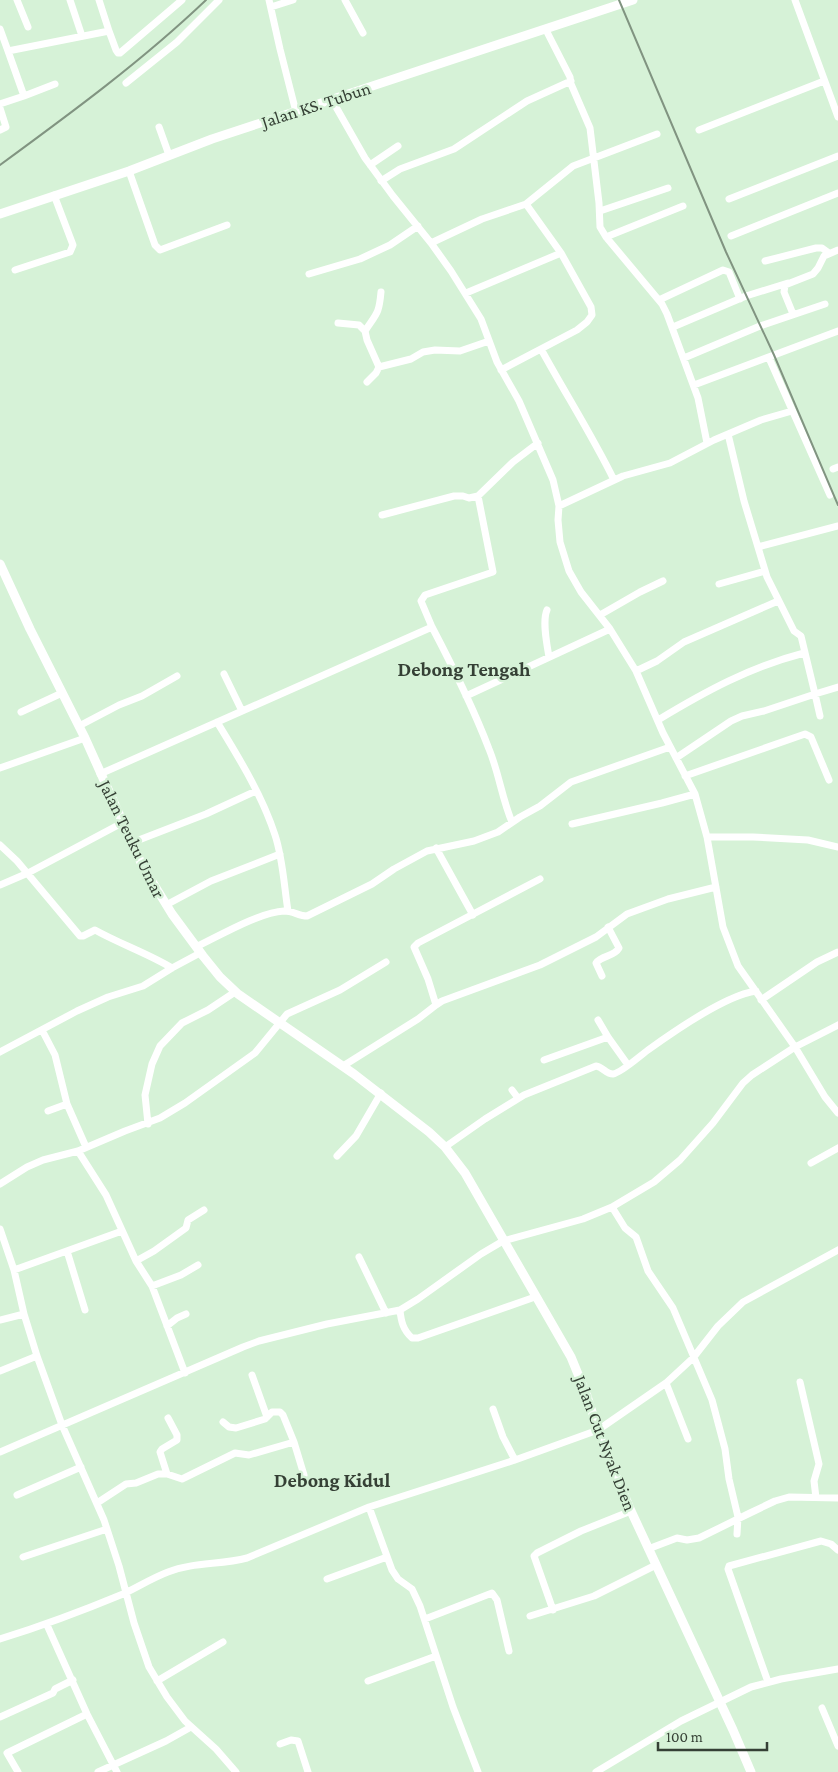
<svg xmlns="http://www.w3.org/2000/svg" width="838" height="1772" viewBox="0 0 838 1772" font-family="'Crimson Pro',serif">
<rect width="100%" height="100%" fill="#d6f2d7"/>
<g fill="none" stroke-linecap="round" stroke-linejoin="round">
<path stroke="#fff" stroke-width="7" d="M 17,0 L 28,27
M 70,0 L 82,36
M 269,0 L 280,49 L 296,112
M 345,0 L 363,33
M 795,0 L 838,117
M 271,7 L 293,0
M 0,29 L 8,51 L 109,31 L 99,0
M 546,30 L 570,77 L 571,84 L 590,128 L 599,203 L 600,227 L 606,237 L 662,304 L 667,314 L 698,398 L 707,443
M 109,31 L 116,50 L 118,53 L 120,53 L 182,0
M 126,83 L 177,42 L 219,0
M 24,96 L 55,84
M 332,100 L 365,158 L 393,196 L 431,243 L 451,271 L 481,319 L 497,362 L 519,401 L 553,480 L 559,506 L 558,520 L 560,542 L 569,571 L 581,592 L 610,629 L 636,671 L 663,733 L 695,794 L 707,837 L 723,927 L 738,966 L 795,1047 L 825,1097 L 838,1113
M 0,104 L 24,96 L 8,51
M 0,108 L 6,127 L 0,130
M 159,127 L 169,155
M 699,130 L 824,81
M 370,165 L 398,146
M 129,171 L 155,245 L 160,250 L 227,225
M 381,181 L 400,169 L 454,149 L 527,101 L 571,81
M 729,199 L 838,156
M 600,211 L 668,188
M 731,236 L 838,193
M 606,237 L 683,206
M 431,243 L 482,219 L 526,204 L 573,166 L 657,134
M 765,261 L 816,248 L 822,248 L 829,253
M 15,270 L 70,252 L 73,245 L 54,195
M 309,274 L 360,259 L 390,245 L 418,226
M 381,292 C 379,314 377,313 365,331 L 367,340 L 379,367 L 411,359 L 423,352 L 435,350 L 460,351 L 489,341
M 466,293 L 561,253
M 659,300 L 723,270 L 729,272 L 740,299
M 793,314 L 784,292 L 785,285 L 813,274 L 818,268 L 824,256 L 838,250
M 338,323 L 359,325 L 365,331
M 673,327 L 746,296 L 788,283
M 541,349 C 565,393 592,435 614,480
M 684,358 L 760,326 L 825,304
M 769,358 L 830,495
M 501,370 L 577,330 L 587,322 L 592,315 L 591,307 L 561,253 L 526,204
M 367,382 L 376,373 L 379,367
M 694,385 L 838,331
M 728,434 L 744,501 L 767,577 L 794,631 L 801,636 L 815,694 L 838,687
M 833,469 L 838,467
M 559,506 L 623,476 L 670,463 L 714,440 L 761,420 L 792,411
M 382,515 L 454,496 L 463,496 L 469,498 L 478,496 L 513,462 L 538,443
M 758,547 L 838,526
M 719,584 L 765,571
M 547,610 C 542,621 547,645 549,657
M 600,615 L 640,592 L 663,581
M 432,627 L 421,601 L 425,595 L 493,572 L 478,496
M 636,671 L 657,661 L 684,642 L 778,601
M 224,674 L 242,711
M 466,696 L 610,629
M 21,712 L 62,693
M 658,720 C 706,691 750,667 804,653
M 217,722 C 239,758 262,795 275,835 C 283,859 284,886 288,911
M 79,726 L 119,705 L 142,696 L 177,676
M 676,758 L 731,721 L 742,716 L 764,711 L 815,694 L 820,716
M 0,768 L 85,738
M 100,774 L 432,627 C 453,667 473,707 489,749 C 499,773 502,799 512,822
M 685,776 L 805,734 L 811,737 L 829,780
M 572,824 L 662,803 L 695,794
M 707,837 L 753,837 L 808,840 L 838,847
M 131,843 L 206,814 L 256,791
M 0,845 L 17,861 L 80,936 L 83,936 L 95,930 C 120,944 147,953 172,968
M 436,848 L 473,915
M 0,885 L 28,873 L 122,823
M 166,905 L 211,881 L 280,854
M 196,947 C 219,936 260,912 284,911 C 293,911 299,916 307,916 L 372,884 L 394,869 L 427,851 L 474,841 L 498,832 L 520,817 L 540,806 L 571,782 L 670,747
M 602,976 L 596,963 C 602,955 614,957 619,948 L 608,927
M 761,1000 L 817,962 L 838,952
M 436,1005 L 428,979 L 414,947 L 418,943 L 540,879
M 598,1020 L 608,1037 L 628,1065
M 42,1030 L 55,1055 L 67,1104 L 86,1147
M 0,1052 L 77,1011 L 108,997 L 143,986 L 172,968 L 200,953
M 544,1060 L 608,1037
M 343,1066 L 418,1019 L 436,1005 L 442,1001 L 540,965 L 596,937 L 627,914 L 668,899 L 716,887
M 512,1090 L 518,1098
M 48,1111 L 67,1104
M 148,1124 L 145,1095 L 152,1064 L 160,1046 L 182,1023 L 208,1010 L 235,992
M 445,1147 L 485,1119 L 524,1095 L 596,1066 C 603,1067 606,1074 613,1074 C 621,1073 641,1055 648,1050 C 673,1032 727,995 756,991
M 78,1151 L 106,1195 L 136,1261 L 152,1286 L 185,1373
M 337,1156 L 356,1136 L 381,1093
M 811,1163 L 838,1148
M 0,1184 L 27,1167 L 43,1160 L 78,1151 L 125,1131 L 160,1118 L 185,1103 L 255,1053 L 287,1014 L 340,990 L 386,962
M 612,1207 L 625,1228 L 636,1237 L 648,1271 L 673,1308 L 712,1400 L 725,1449 L 729,1479 L 738,1517 L 737,1534
M 0,1229 L 14,1270 L 24,1314 L 37,1356 L 62,1425 L 104,1520 L 119,1566 L 134,1623 L 149,1667 L 167,1697 L 185,1721 L 216,1749 L 236,1772
M 67,1251 L 85,1310
M 359,1257 L 386,1313
M 136,1261 L 154,1251 L 186,1228 L 188,1220 L 204,1210
M 14,1270 L 122,1231
M 152,1286 L 181,1275 L 198,1265
M 400,1310 C 401,1321 403,1330 412,1338 L 418,1338 L 535,1297
M 0,1320 L 24,1314
M 167,1326 L 177,1318 L 186,1314
M 0,1371 L 37,1356
M 252,1375 L 267,1417
M 800,1382 L 819,1464 L 814,1481 L 816,1498
M 666,1383 L 688,1439
M 493,1409 L 503,1437 L 515,1460
M 223,1422 L 229,1427 L 236,1428 L 265,1419 L 272,1412 L 280,1412 L 283,1415 L 294,1442 L 304,1475
M 0,1452 L 243,1347 L 259,1341 L 327,1324 L 400,1310 L 418,1299 L 481,1254 L 503,1241 L 583,1219 L 612,1207 L 654,1182 L 680,1160 L 713,1123 L 743,1083 L 752,1075 L 795,1047 L 838,1025
M 167,1474 L 160,1452 L 162,1449 L 177,1440 L 177,1435 L 168,1418
M 17,1495 L 81,1467
M 97,1503 L 126,1484 L 136,1483 L 158,1474 L 167,1474 L 182,1479 L 235,1453 L 249,1455 L 294,1442
M 369,1507 L 392,1570 L 398,1579 L 412,1589 L 420,1606 L 453,1707 L 478,1772
M 648,1549 L 677,1538 L 687,1540 L 699,1538 L 750,1513 L 775,1501 L 789,1497 L 838,1498
M 23,1557 L 107,1529
M 327,1579 L 387,1557
M 553,1610 L 534,1556 L 537,1553 L 581,1531 L 631,1511
M 530,1616 L 594,1596 L 656,1565
M 425,1619 L 492,1593 L 497,1600 L 509,1651
M 47,1625 L 87,1714 L 117,1772
M 0,1639 C 42,1626 82,1611 123,1594 C 138,1587 152,1578 168,1572 C 193,1562 221,1565 247,1558 L 369,1507 L 515,1460 L 598,1430 L 666,1383 L 693,1358 L 718,1326 L 743,1302 L 838,1250
M 157,1681 L 223,1642
M 368,1681 L 436,1656
M 768,1682 L 728,1569 L 729,1566 L 821,1541 L 831,1544 L 838,1550
M 822,1708 L 838,1746
M 0,1717 L 53,1693 L 55,1689 L 73,1680
M 280,1744 L 291,1740 L 298,1741 L 308,1772
M 18,1772 L 7,1753 L 87,1714
M 98,1772 L 166,1741 L 191,1727
M 596,1772 L 681,1721 L 751,1687 L 781,1679 L 838,1669"/>
<path stroke="#fff" stroke-width="9" d="M 0,214 L 129,171 L 212,139 L 633,0
M 0,564 L 30,629 L 85,738 L 142,865 L 172,914 L 203,956 L 220,977 L 238,994 L 354,1074 L 429,1132 L 445,1147 L 465,1173 L 571,1357 L 587,1396 L 600,1437 L 631,1511 L 733,1730 L 751,1772"/>
<path stroke="#819481" stroke-width="2" d="M 619,0 L 726,252 L 774,355 L 838,505
M 0,165 C 71,113 142,61 206,0"/>
</g>
<g text-anchor="middle" stroke-width="5" stroke-linejoin="round" paint-order="stroke">
<g font-size="18" fill="#354035" stroke="#d6f2d7">
<text transform="translate(316 105) rotate(-18)" y="6">Jalan KS. Tubun</text>
<text transform="translate(132 839) rotate(64)" y="6">Jalan Teuku Umar</text>
<text transform="translate(605 1443) rotate(69)" y="6">Jalan Cut Nyak Dien</text>
</g>
<g font-size="20" font-weight="bold" fill="#354035" stroke="#d6f2d7">
<text x="464" y="676">Debong Tengah</text>
<text x="332" y="1487">Debong Kidul</text>
</g>
</g>
<path d="M658 1742v8h109v-8" fill="none" stroke="#354035" stroke-width="2.5"/>
<text x="666" y="1742" font-size="15" fill="#354035" stroke="#d6f2d7" stroke-width="4" paint-order="stroke">100 m</text>
</svg>
